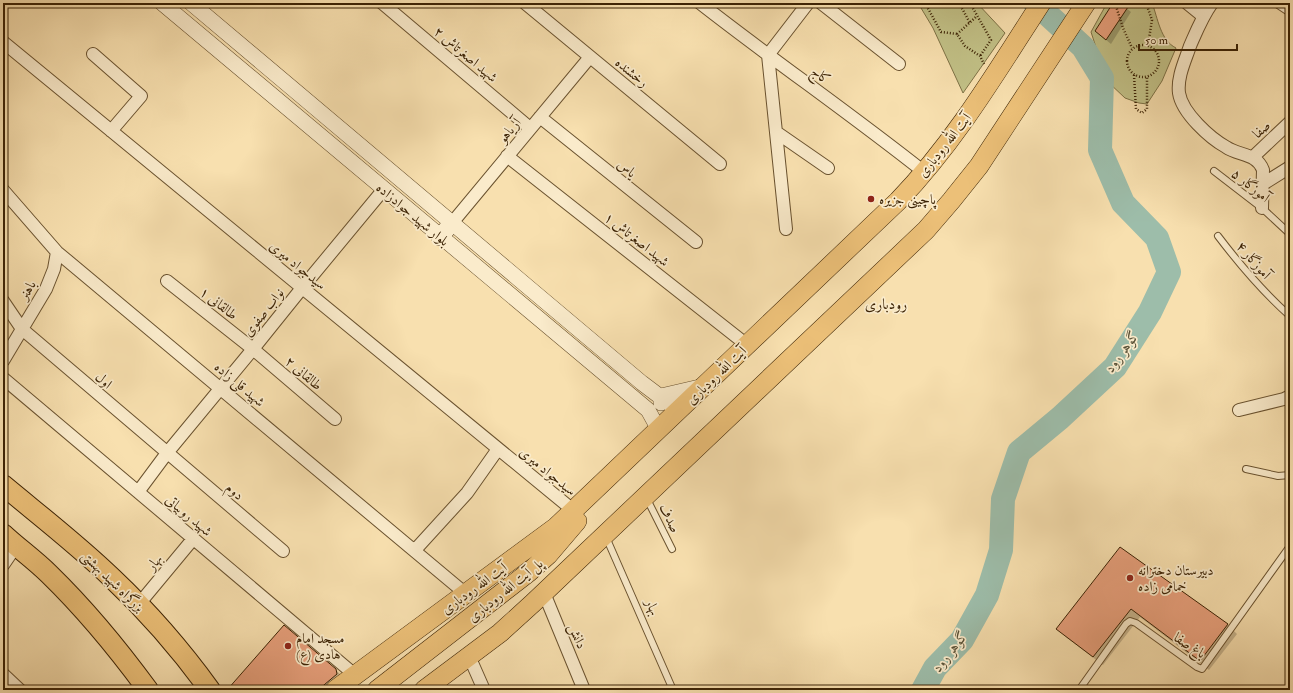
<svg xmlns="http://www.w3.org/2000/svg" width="1293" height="693" viewBox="0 0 1293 693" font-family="'IM FELL Double Pica',Amiri,serif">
<rect width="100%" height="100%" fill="#f8e0af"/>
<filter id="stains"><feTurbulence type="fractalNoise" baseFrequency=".005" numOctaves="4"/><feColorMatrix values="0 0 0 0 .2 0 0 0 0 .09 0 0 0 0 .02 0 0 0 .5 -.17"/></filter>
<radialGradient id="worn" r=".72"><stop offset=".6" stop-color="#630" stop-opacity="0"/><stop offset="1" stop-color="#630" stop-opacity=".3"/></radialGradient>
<path fill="#c2c187" stroke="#7e7246" d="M 918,3 L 977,3 L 1005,33 L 963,93 L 933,28 Z
M 1107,3 L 1152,3 C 1158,18 1160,40 1176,48 L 1162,81 L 1147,104 L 1139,103 L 1125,98 L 1107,81 L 1091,32 Z"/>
<path fill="#0003" d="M 1114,3 L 1120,3 L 1131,12 L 1111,44 L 1100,35 Z
M 1121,548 L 1228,625 L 1237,634 L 1209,670 L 1140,617 L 1103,665 L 1067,638 L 1057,628 Z
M 336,670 L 345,679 L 338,690 L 237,690 Z"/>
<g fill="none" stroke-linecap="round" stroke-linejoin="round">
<path stroke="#9dbdaa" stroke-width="24" d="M 923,690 L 935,668 L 962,640 L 987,595 L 1001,550 L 1003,499 L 1019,452 L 1060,418 L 1115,367 L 1150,312 L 1169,272 L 1157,238 L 1123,203 L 1100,150 L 1102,78 L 1083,47 L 1035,3"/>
</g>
<path fill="#e8a07c" stroke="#3b2204" d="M 1113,3 L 1121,3 L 1128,7 L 1106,40 L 1095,31 Z
M 1120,547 L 1228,624 L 1200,661 L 1131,609 L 1093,657 L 1056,629 Z
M 284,625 L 336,669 L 337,674 L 318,690 L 227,690 Z"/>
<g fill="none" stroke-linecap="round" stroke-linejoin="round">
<g stroke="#6a522f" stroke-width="8">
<path id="service" d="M 1275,3 L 1290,13
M 1214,171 L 1262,208 L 1290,234
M 1218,236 C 1240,265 1263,292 1290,316
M 1246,469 L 1278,476 L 1290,475
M 647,499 L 672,549
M 606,537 L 673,690
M 1079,690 L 1126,624 L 1130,621 L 1136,623 L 1197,667 L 1202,669 L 1290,546"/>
</g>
<g stroke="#6a522f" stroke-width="14">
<path id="minor" d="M 382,3 L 530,128
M 525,3 L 720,164
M 700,3 C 774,61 851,114 924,172
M 821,3 L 899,64
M 1187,3 L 1203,16
M 1212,3 C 1202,17 1197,30 1190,46 C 1185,61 1177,77 1179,93 C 1182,113 1210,138 1226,147 C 1239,156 1257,153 1263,170 L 1262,208
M 3,42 L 574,511
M 93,54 L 141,96 L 111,131
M 540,117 L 696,242
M 776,132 L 828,168
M 507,156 L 747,345
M 1253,157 L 1290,122
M 1263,184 L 1290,167
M 3,190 L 57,252 L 466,594
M 452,223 L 590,57
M 786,229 L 768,55 L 808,3
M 167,281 L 253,349 L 335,419
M 3,301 L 22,329 L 283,551
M 3,361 L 46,289 L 54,269 L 57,252
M 3,378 L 355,675
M 1239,410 L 1284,399 L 1290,396
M 138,492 L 167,453 L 253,349 L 302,288 L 384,189
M 415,550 L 467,493 L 498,449
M 3,565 L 16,546
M 544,593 L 584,690
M 139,604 L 193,539
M 469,656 L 484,690
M 3,674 L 20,690"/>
</g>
<g stroke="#6a522f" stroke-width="16">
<path id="tertiary" d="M 162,3 L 648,410 L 659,430
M 191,3 L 642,383 L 679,411
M 661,403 L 661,396 L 704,386"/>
</g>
<g stroke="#3b2204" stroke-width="18">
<path id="secondary" d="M 440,237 L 452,223"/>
</g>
<g stroke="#3b2204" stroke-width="20">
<path id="primary" d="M 335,690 L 556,527 L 898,201 C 955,142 997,71 1041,3
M 377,690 L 529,572 L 548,555 L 577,521
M 424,690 L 500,633 L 533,603 L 926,230 L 951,201 L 979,166 L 1086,3"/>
</g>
<g stroke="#3b2204" stroke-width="22">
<path id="trunk" d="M 3,485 C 39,515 78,545 112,578 C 148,612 181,650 210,690
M 3,534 C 18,548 35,560 49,574 C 86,610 118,649 148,690"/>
</g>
<path stroke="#3b2204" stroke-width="2.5" stroke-dasharray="1 2" stroke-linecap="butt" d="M 925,3 L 941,32 L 957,34 L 965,46 L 980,56 L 984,64
M 959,3 L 970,23
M 970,3 L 991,40 L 980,56
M 1115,3 L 1123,28 L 1132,48
M 1146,3 L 1152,20 L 1148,45
M 957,34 L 977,16
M1127 61a16 16 0 1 1 32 0a16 16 0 1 1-32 0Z
M 1134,75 L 1136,109 L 1142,113 L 1147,109 L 1147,77"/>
<use href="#service" stroke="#faebcb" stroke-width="6"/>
<use href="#minor" stroke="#faebcb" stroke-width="12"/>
<use href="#tertiary" stroke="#faebcb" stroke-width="15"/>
<use href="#secondary" stroke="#faebcb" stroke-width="17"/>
<use href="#primary" stroke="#ecc078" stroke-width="19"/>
<use href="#trunk" stroke="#ecc078" stroke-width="20"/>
</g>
<g fill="#8f2418" stroke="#faebcb" stroke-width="1.5">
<circle cx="871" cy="199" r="4"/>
<circle cx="1130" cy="578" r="4"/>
<circle cx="288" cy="646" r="4"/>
</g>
<g text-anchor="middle" stroke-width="3.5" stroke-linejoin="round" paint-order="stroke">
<g font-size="14" fill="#3b2204" stroke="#faebcb">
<text transform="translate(466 54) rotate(40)" y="5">شهید اصغرتاش ۲</text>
<text transform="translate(632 72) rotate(39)" y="5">رخشنده</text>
<text transform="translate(821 75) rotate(36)" y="5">کاج</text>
<text transform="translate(1261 129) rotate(-43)" y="5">صفا</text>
<text transform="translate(509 130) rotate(-50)" y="5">آریاهو</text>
<text transform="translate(944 145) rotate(-52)" y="5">آیت الله رودباری</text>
<text transform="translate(627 168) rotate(39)" y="5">یاس</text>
<text transform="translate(1251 185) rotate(39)" y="5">آموزگار ۵</text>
<text transform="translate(413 214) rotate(40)" y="5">بلوار شهید جوادزاده</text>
<text transform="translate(637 239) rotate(38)" y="5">شهید اصغرتاش ۱</text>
<text transform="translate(1254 260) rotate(49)" y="5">آموزگار ۴</text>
<text transform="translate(298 265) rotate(39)" y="5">سیدجواد میری</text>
<text transform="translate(27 290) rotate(-60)" y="5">باهنر</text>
<text transform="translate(219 303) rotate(38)" y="5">طالقانی ۱</text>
<text transform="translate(263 312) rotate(-52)" y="5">نواب صفوی</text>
<text transform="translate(304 373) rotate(41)" y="5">طالقانی ۲</text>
<text transform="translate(716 375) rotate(-44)" y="5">آیت الله رودباری</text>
<text transform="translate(104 380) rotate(41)" y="5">اول</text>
<text transform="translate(240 384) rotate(40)" y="5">شهید قلی زاده</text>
<text transform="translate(548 471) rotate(39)" y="5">سیدجواد میری</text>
<text transform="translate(235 491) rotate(40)" y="5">دوم</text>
<text transform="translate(189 515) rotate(40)" y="5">شهید روبیاتی</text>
<text transform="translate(670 518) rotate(63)" y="5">صدف</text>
<text transform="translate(154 562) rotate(-51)" y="5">بهار</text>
<text transform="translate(113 581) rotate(44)" y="5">بزرگراه شهید بهشتی</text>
<text transform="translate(474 588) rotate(-36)" y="5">آیت الله رودباری</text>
<text transform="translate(505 590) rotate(-39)" y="5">پل آیت الله رودباری</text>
<text transform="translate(653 607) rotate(66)" y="5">بهار</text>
<text transform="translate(578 636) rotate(67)" y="5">دانش</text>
<text transform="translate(1190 645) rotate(33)" y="5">باغ صفا</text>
</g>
<g font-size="14" fill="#3b2204" stroke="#faebcb" text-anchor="start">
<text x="879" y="204">پاچینی جزیره</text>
<text x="1138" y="575">دبیرستان دخترانه<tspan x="1138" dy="16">خمامی زاده</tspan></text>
<text x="296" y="643">مسجد امام<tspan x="296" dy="16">هادی (ع)</tspan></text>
</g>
<g font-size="15" fill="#3b2204" stroke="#faebcb">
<text x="886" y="309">رودباری</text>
</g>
<g font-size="15" font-style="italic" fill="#585036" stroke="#faebcb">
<text transform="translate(1122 351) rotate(-54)" y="5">گوهر رود</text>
<text transform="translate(950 651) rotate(-52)" y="5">گوهر رود</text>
</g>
</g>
<rect width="1293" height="693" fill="none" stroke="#f8e0af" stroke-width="16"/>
<rect x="4" y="4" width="1285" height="685" fill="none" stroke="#3b2204" stroke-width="2"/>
<rect x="8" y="8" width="1277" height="677" fill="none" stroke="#3b2204"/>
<path d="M1139 44v6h98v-6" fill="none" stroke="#3b2204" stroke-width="2"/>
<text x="1145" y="44" font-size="12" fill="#3b2204" stroke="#faebcb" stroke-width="3" paint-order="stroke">50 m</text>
<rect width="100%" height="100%" filter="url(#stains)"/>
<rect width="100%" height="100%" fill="url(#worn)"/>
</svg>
